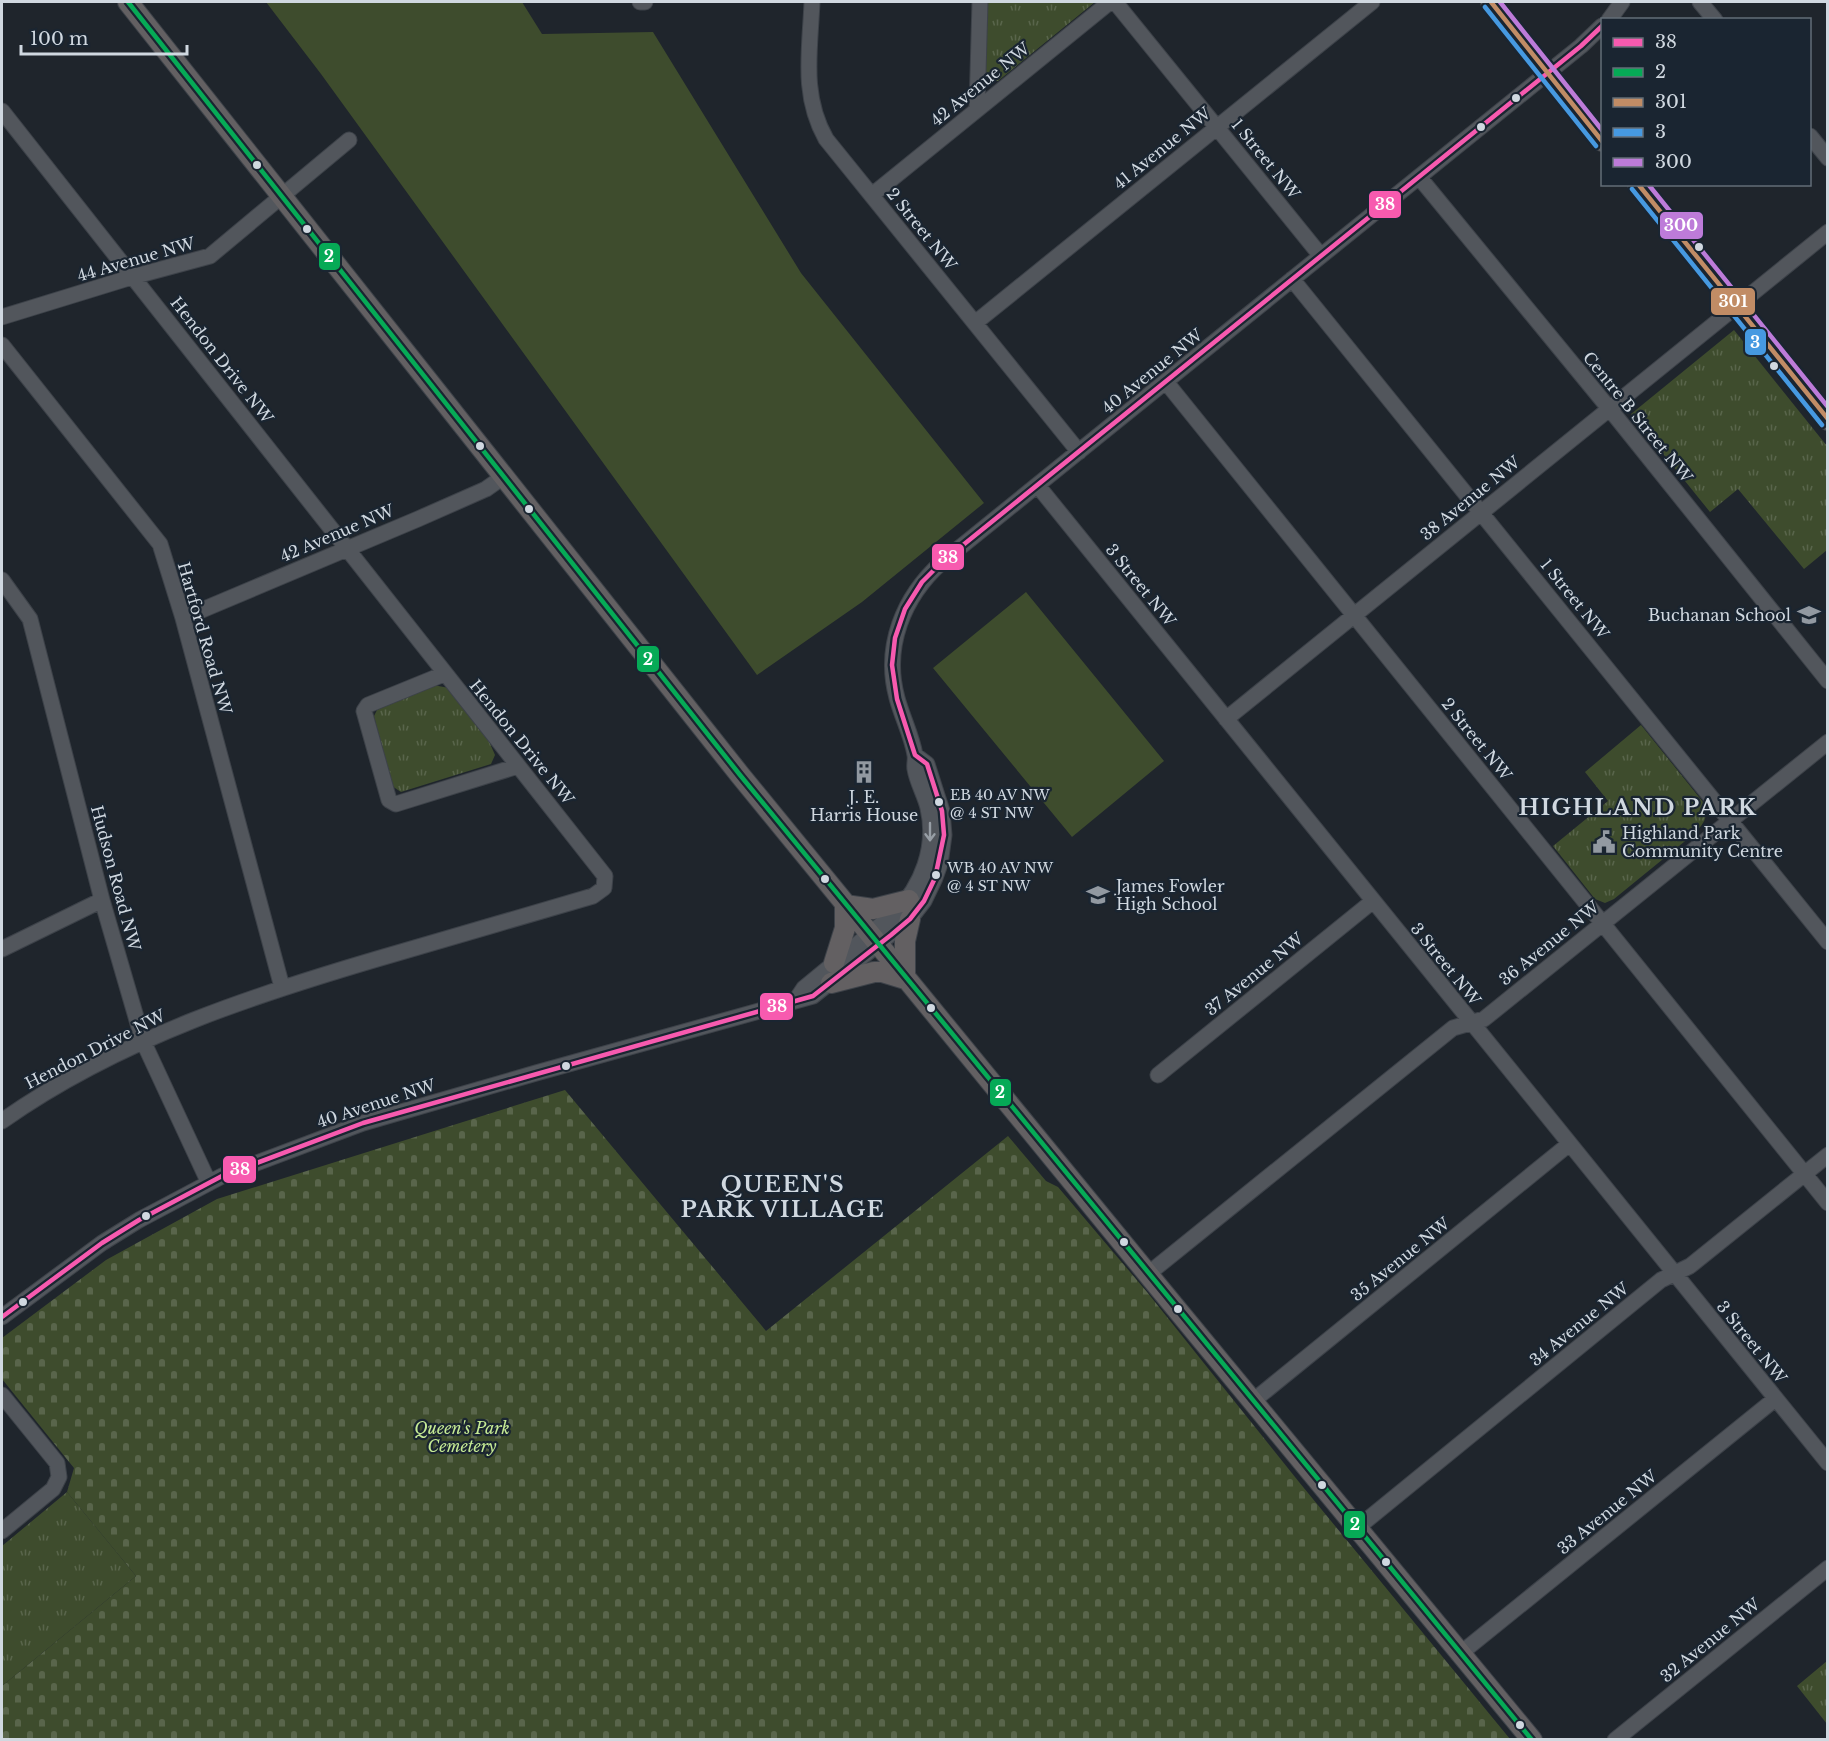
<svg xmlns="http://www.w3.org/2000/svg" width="1829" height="1741" viewBox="0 0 1829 1741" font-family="'Libre Baskerville',serif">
<defs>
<pattern id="cemetery-stones" width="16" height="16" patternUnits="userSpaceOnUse" patternTransform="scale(1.5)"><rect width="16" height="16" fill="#3e4c2d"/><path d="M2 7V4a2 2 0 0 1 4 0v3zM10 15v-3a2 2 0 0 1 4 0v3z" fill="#59654b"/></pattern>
<pattern id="park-tufts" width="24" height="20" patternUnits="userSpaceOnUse" patternTransform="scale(1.5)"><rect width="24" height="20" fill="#3e4c2d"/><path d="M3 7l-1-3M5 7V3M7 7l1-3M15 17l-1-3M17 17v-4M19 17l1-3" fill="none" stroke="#59654b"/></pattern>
</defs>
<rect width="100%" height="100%" fill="#1f252c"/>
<path fill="#3e4c2d" d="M 266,2 L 522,2 L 542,34 L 653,32 L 801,273 L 984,503 L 862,602 L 757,675 L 321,74 Z
M 1026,592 L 1164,761 L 1072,837 L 933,668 Z"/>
<path fill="url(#cemetery-stones)" d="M 565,1090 L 766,1331 L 1008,1136 L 1046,1181 L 1058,1187 L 1147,1292 L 1299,1482 L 1510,1739 L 2,1740 L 2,1686 L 136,1576 L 67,1492 L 74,1468 L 2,1379 L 2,1338 L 106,1260 L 217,1199 Z"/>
<path fill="url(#park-tufts)" d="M 987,2 L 1095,2 L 998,81 L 991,81 L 986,78 L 983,72 Z
M 1734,330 L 1827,446 L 1827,550 L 1804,569 L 1738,489 L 1710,512 L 1631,414 Z
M 433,685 L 449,688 L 488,739 L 495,755 L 491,764 L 401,792 L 392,786 L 374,716 L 377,710 Z
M 1641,725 L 1703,802 C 1709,817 1705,822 1695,833 L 1614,899 L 1605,903 L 1595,899 L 1553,846 L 1608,801 L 1585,772 Z
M 67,1492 L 136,1576 L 2,1686 L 2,1546 Z
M 1827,1661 L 1827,1724 L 1797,1686 Z"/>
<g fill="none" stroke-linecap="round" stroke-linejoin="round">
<g stroke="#3d4249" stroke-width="17">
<path id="minor" d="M 640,2 L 645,2
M 812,2 C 810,51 801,95 826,139 L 1079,452
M 1115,2 L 1321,256
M 1700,2 L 1715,20
M 1609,20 L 1622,2
M 977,109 L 980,2
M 2,111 L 605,876 L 604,888 L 593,896 C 529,915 465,933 401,952 C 262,992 121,1037 2,1121
M 1810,136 L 1828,158
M 1419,177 L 1617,418 L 1828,681
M 872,195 L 1110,2
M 1292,279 L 1828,942
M 2,317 L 132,277 L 210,256 L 349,140
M 975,323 L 1372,2
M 2,345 L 160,544 L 183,618 L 282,987
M 1166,382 L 1828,1203
M 1038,486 L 1828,1463
M 2,580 L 30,619 L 102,900 L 143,1041 L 209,1183
M 183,618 L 418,519 L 486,489 L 503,477
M 444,674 L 368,705 L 364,711 L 389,800 L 396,804 L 518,766
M 1226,719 L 1828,232
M 2,949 L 102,900
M 796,1000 L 804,988 L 895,913 C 922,886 937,847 928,808 C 925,795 917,782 915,769 C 914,765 916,760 915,755 C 912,736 902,717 897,698 C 883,647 903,597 942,562 L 1581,46 L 1602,26
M 1158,1075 L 1373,901
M 1148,1274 L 1453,1028 L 1484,1019 L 1828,742
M 2,1317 L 102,1243 L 139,1220 L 222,1176 L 363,1123 L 536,1073 L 813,996 L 910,919 L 924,901 L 935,878 L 940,864 L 944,835 L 942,811 L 927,764 L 915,755
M 2,1395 L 57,1463 L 59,1477 L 53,1489 L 2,1531
M 1253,1401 L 1568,1145
M 1357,1528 L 1661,1280 L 1690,1266 L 1828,1155
M 1461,1653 L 1775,1399
M 1615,1740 L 1828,1568"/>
</g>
<g stroke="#3d4249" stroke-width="22">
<path id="major" d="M 128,2 L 740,775 L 1156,1284 L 1532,1740
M 1491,2 L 1602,141
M 1638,184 L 1828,420
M 845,905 L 873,909 L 909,900
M 834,963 L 845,928 L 845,905
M 905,979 L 905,941 L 910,919
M 831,983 L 874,972 L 882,972 L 905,979"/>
</g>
<use href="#minor" stroke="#52565c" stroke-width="15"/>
<use href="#major" stroke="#636062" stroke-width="20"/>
<g stroke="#1a2531" stroke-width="9">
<path id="bus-1" d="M 2,1317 L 102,1243 L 139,1220 L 222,1176 L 363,1123 L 813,996 L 891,935 L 910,919 L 924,901 L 935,878 L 944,835 L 942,811 L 927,764 L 915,755 L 897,699 L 892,665 L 895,638 L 905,609 L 922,582 L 942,562 L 1581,46 L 1602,26"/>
</g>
<g stroke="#1a2531" stroke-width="9">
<path id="bus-2" d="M 128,2 L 740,775 L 1532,1740"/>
</g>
<g stroke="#1a2531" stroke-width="9">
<path id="bus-3" d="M 1491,2 L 1602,141
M 1638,184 L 1828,419"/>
</g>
<g stroke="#1a2531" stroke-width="9">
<path id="bus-4" d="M 1485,7 L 1596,146
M 1632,189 L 1822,425"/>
</g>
<g stroke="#1a2531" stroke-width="9">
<path id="bus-5" d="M 1500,2 L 1602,130
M 1648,184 L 1828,407"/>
</g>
<use href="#bus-1" stroke="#f75aaf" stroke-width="4.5"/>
<use href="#bus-2" stroke="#06aa56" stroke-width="4.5"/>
<use href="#bus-3" stroke="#c18c65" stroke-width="4.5"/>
<use href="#bus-4" stroke="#4699e1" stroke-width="4.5"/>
<use href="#bus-5" stroke="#bd7bd9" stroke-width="4.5"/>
</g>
<defs><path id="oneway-shaft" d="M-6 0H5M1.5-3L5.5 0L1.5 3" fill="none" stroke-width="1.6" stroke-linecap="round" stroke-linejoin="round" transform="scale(1.5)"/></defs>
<use stroke="#979ea5" href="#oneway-shaft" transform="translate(930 832) rotate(90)"/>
<defs>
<g id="school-bare" transform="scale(1.8)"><path d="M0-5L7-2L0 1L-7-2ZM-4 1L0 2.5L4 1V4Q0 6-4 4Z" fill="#9299a1" stroke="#1a2531" stroke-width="2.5" paint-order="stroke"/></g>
<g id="building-bare" transform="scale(1.8)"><path d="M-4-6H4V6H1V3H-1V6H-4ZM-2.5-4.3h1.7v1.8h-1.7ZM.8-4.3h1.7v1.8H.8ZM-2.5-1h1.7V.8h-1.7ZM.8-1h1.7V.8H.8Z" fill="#9299a1" stroke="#1a2531" stroke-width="2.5" paint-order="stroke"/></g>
<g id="civic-bare" transform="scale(1.8)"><path d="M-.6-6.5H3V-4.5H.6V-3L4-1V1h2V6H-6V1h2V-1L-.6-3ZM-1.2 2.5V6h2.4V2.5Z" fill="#9299a1" stroke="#1a2531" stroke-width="2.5" paint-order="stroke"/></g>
</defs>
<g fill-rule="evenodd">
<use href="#school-bare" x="1809" y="615"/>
<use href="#building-bare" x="864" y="772"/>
<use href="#civic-bare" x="1604" y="842"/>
<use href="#school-bare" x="1098" y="895"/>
</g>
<g fill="#d0d8e0" stroke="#1a2531" stroke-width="2">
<circle cx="1516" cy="98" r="5"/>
<circle cx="1481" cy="127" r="5"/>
<circle cx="257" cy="165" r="5"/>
<circle cx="307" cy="229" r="5"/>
<circle cx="1699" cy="247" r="5"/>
<circle cx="1774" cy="366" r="5"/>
<circle cx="480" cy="446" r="5"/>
<circle cx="529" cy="509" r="5"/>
<circle cx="939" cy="802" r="5"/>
<circle cx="936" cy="875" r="5"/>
<circle cx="825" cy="879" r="5"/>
<circle cx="931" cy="1008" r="5"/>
<circle cx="566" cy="1066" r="5"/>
<circle cx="146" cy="1216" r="5"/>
<circle cx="1124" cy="1242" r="5"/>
<circle cx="23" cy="1302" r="5"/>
<circle cx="1178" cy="1309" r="5"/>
<circle cx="1322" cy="1485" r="5"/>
<circle cx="1386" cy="1562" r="5"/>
<circle cx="1520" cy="1725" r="5"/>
</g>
<g text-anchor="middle" stroke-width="4.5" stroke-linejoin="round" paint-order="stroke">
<g font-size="14" fill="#d0d8e0" stroke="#1a2531" text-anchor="start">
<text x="950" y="800">EB 40 AV NW<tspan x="950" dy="18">@ 4 ST NW</tspan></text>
<text x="947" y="873">WB 40 AV NW<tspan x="947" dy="18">@ 4 ST NW</tspan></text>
</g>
<g font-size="16" fill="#d0d8e0" stroke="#1a2531">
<text transform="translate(980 84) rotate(-39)" y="6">42 Avenue NW</text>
<text transform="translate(1162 148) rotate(-39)" y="6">41 Avenue NW</text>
<text transform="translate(1266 159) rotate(51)" y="6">1 Street NW</text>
<text transform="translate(922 229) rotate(51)" y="6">2 Street NW</text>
<text transform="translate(136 259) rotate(-16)" y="6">44 Avenue NW</text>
<text transform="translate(222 360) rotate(52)" y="6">Hendon Drive NW</text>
<text transform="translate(1152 371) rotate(-39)" y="6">40 Avenue NW</text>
<text transform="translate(1638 417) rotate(51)" y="6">Centre B Street NW</text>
<text transform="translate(1470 498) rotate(-39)" y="6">38 Avenue NW</text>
<text transform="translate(337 533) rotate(-23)" y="6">42 Avenue NW</text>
<text transform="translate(1141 585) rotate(51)" y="6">3 Street NW</text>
<text transform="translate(1575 599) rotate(51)" y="6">1 Street NW</text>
<text transform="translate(205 638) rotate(74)" y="6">Hartford Road NW</text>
<text transform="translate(1477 739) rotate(51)" y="6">2 Street NW</text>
<text transform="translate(522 742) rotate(51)" y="6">Hendon Drive NW</text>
<text transform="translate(116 878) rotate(75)" y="6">Hudson Road NW</text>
<text transform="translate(1549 943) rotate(-39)" y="6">36 Avenue NW</text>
<text transform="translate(1446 964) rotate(51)" y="6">3 Street NW</text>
<text transform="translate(1254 974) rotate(-39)" y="6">37 Avenue NW</text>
<text transform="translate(95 1049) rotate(-27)" y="6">Hendon Drive NW</text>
<text transform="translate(376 1103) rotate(-18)" y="6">40 Avenue NW</text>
<text transform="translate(1400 1259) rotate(-39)" y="6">35 Avenue NW</text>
<text transform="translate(1579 1324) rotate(-39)" y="6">34 Avenue NW</text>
<text transform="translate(1752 1342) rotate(51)" y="6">3 Street NW</text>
<text transform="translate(1607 1512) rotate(-39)" y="6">33 Avenue NW</text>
<text transform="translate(1710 1640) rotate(-39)" y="6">32 Avenue NW</text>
</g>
<g font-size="16" fill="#d0d8e0" stroke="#1a2531" text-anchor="start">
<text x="1791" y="621" text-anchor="end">Buchanan School</text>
<text x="864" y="803" text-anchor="middle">J. E.<tspan x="864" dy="18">Harris House</tspan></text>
<text x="1622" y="839">Highland Park<tspan x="1622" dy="18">Community Centre</tspan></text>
<text x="1116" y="892">James Fowler<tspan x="1116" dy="18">High School</tspan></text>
</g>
<g font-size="16" font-style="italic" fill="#c7ec95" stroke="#1a2531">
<text x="462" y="1434">Queen's Park<tspan x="462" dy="18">Cemetery</tspan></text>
</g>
<g font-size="22" font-weight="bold" letter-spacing="1.5" fill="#d0d8e0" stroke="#1a2531">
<text x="1638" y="815">HIGHLAND PARK</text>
<text x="783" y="1192">QUEEN'S<tspan x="783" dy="25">PARK VILLAGE</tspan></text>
</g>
</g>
<g stroke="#1a2531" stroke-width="2">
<rect x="1368" y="190" width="34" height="29" rx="6" fill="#f75aaf"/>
<rect x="1659" y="211" width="45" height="29" rx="6" fill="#bd7bd9"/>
<rect x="318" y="242" width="23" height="29" rx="6" fill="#06aa56"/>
<rect x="1710" y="287" width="46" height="29" rx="6" fill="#c18c65"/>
<rect x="1744" y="328" width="23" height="28" rx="6" fill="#4699e1"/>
<rect x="931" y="543" width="34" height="28" rx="6" fill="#f75aaf"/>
<rect x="636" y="645" width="24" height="28" rx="6" fill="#06aa56"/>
<rect x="759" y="992" width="35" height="29" rx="6" fill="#f75aaf"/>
<rect x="989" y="1078" width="23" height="29" rx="6" fill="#06aa56"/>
<rect x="222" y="1155" width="35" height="29" rx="6" fill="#f75aaf"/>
<rect x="1343" y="1510" width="23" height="29" rx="6" fill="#06aa56"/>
</g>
<g font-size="16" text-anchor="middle" font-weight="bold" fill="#fff">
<text x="1385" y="210">38</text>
<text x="1681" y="231">300</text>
<text x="329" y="262">2</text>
<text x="1733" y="307">301</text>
<text x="1755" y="348">3</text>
<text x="948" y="563">38</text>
<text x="648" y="665">2</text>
<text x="777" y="1012">38</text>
<text x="1000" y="1098">2</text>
<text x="240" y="1175">38</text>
<text x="1355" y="1530">2</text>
</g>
<rect width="1829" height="1741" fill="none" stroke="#d0d8e0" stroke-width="6"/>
<rect x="1601" y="18" width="210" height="168" fill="#1a2531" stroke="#636d77" stroke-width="1.5"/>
<rect x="1613" y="38" width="30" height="9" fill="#f75aaf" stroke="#636d77" stroke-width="1.5"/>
<text x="1655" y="48" font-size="18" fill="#d0d8e0">38</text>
<rect x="1613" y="68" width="30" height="9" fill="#06aa56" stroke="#636d77" stroke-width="1.5"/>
<text x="1655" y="78" font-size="18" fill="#d0d8e0">2</text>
<rect x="1613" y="98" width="30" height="9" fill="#c18c65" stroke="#636d77" stroke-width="1.5"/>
<text x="1655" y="108" font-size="18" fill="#d0d8e0">301</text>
<rect x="1613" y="128" width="30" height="9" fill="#4699e1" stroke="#636d77" stroke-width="1.5"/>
<text x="1655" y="138" font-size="18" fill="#d0d8e0">3</text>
<rect x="1613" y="158" width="30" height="9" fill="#bd7bd9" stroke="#636d77" stroke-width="1.5"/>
<text x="1655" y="168" font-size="18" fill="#d0d8e0">300</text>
<path d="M21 45v9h166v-9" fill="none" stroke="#d0d8e0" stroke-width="3"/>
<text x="30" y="45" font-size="18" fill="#d0d8e0" stroke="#1a2531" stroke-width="4.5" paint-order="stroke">100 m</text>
</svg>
